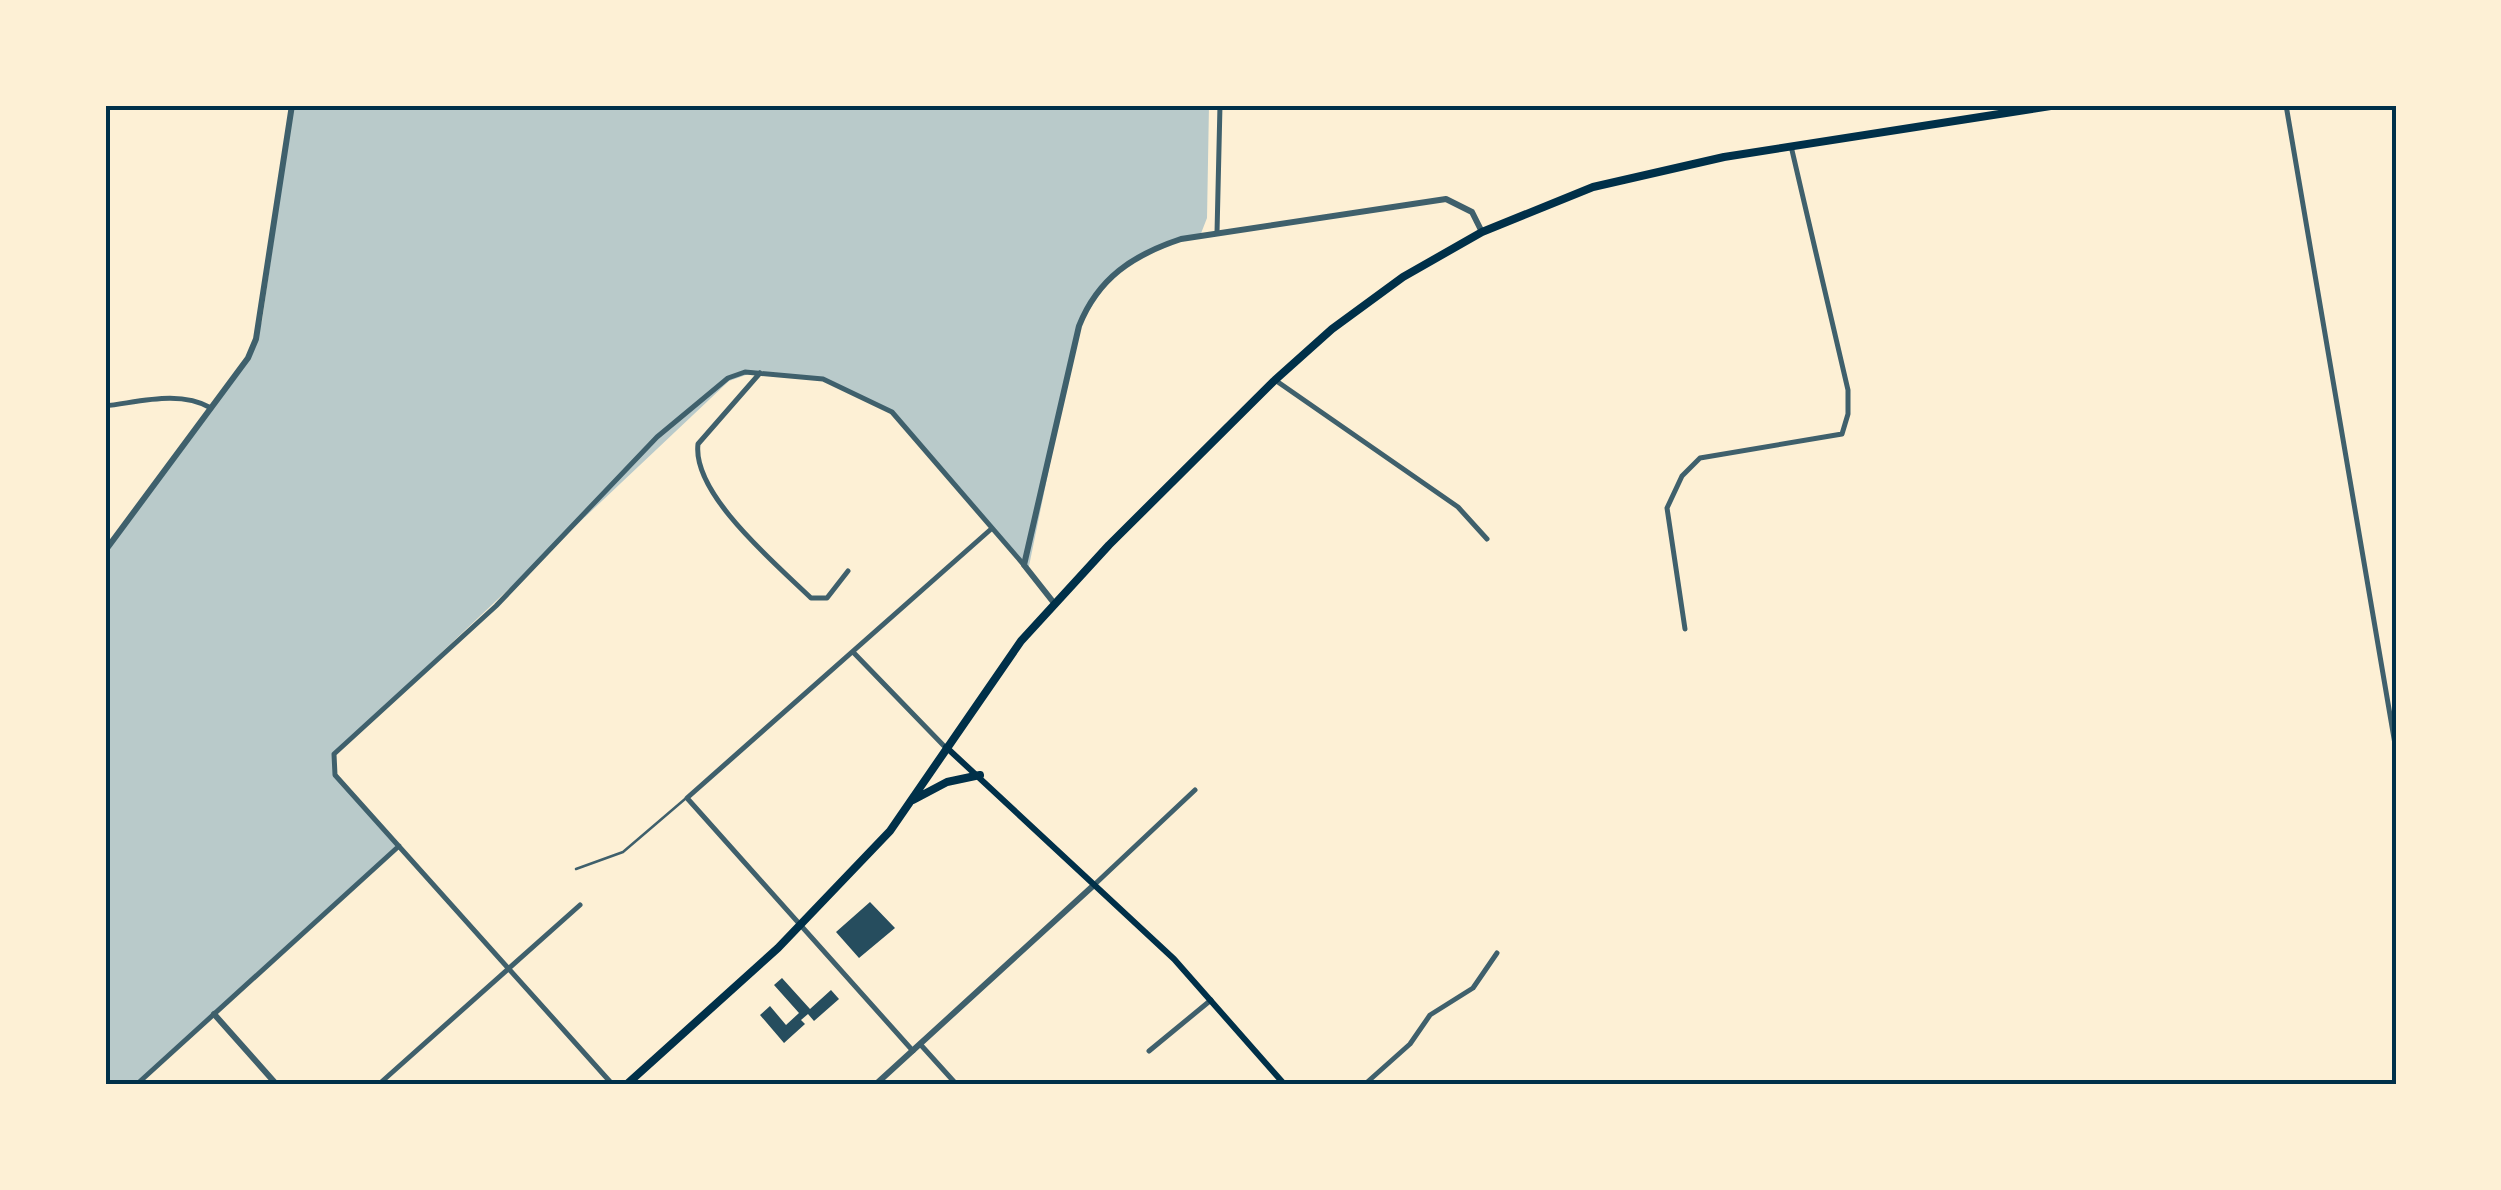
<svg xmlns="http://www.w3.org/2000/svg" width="2501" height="1190" viewBox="0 0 2501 1190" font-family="'IBM Plex Serif',serif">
<rect width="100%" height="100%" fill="#fdf0d5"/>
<path fill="#b9caca" d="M 293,105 L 1209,105 L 1207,218 L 1200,236 L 1157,246 L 1114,273 L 1078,327 L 1028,571 L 893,412 L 835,383 L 796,375 L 757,371 L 729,381 L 334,754 L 334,773 L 399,846 L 135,1085 L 105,1085 L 105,552 L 249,355 L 262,321 Z"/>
<path fill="#264d5e" d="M 870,902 L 895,928 L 859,958 L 836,932 Z
M 782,978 L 810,1009 L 831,990 L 839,999 L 814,1021 L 808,1014 L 801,1020 L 805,1024 L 784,1043 L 760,1015 L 770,1006 L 786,1025 L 799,1013 L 774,985 Z"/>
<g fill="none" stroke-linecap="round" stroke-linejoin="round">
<path stroke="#3f606c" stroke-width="2.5" d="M 576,869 L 623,852 L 685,799"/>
<path stroke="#3f606c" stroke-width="5" d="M 2286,105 L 2396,750
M 1217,233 L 1220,105
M 760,373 L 698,444 C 692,494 776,564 811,598 L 827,598 L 848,571
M 1275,380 L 1458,507 L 1487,539
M 105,406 C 140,402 179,390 211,408
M 1685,629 L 1667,508 L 1682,476 L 1700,458 L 1842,434 L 1848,414 L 1848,390 L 1791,146
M 853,652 L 945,747
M 1094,885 L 1195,790
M 920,1044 L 957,1085
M 913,1051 L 687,798 L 990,530
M 1149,1051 L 1211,1000
M 136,1085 L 399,846
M 378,1085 L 580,905
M 613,1085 L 335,775 L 334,754 L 496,606 L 657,437 L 728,378 L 745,372 L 823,379 L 892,412 L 1024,565
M 1364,1085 L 1410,1044 L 1430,1015 L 1473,988 L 1497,953"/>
<path stroke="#3f606c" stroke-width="6" d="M 105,551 L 248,358 L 256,339 L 292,105
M 1054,603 L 1024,565 L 1079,326 C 1098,278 1133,255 1181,239 L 1446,199 L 1472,212 L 1482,232
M 214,1014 L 277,1085
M 875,1085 L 1094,885"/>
<path stroke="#003049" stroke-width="6" d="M 946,747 L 1174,959 L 1285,1085"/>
<path stroke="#003049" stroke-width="8" d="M 913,800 L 947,782 L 980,775
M 626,1085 L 778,948 L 890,831 L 1021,641 L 1109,545 L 1275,380 L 1332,329 L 1403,277 L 1482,232 L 1593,187 L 1724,157 L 2057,105"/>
</g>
<rect width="2501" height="1190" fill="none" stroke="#fdf0d5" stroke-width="215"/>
<rect x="108" y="108" width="2286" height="974" fill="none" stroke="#003049" stroke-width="4"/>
</svg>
